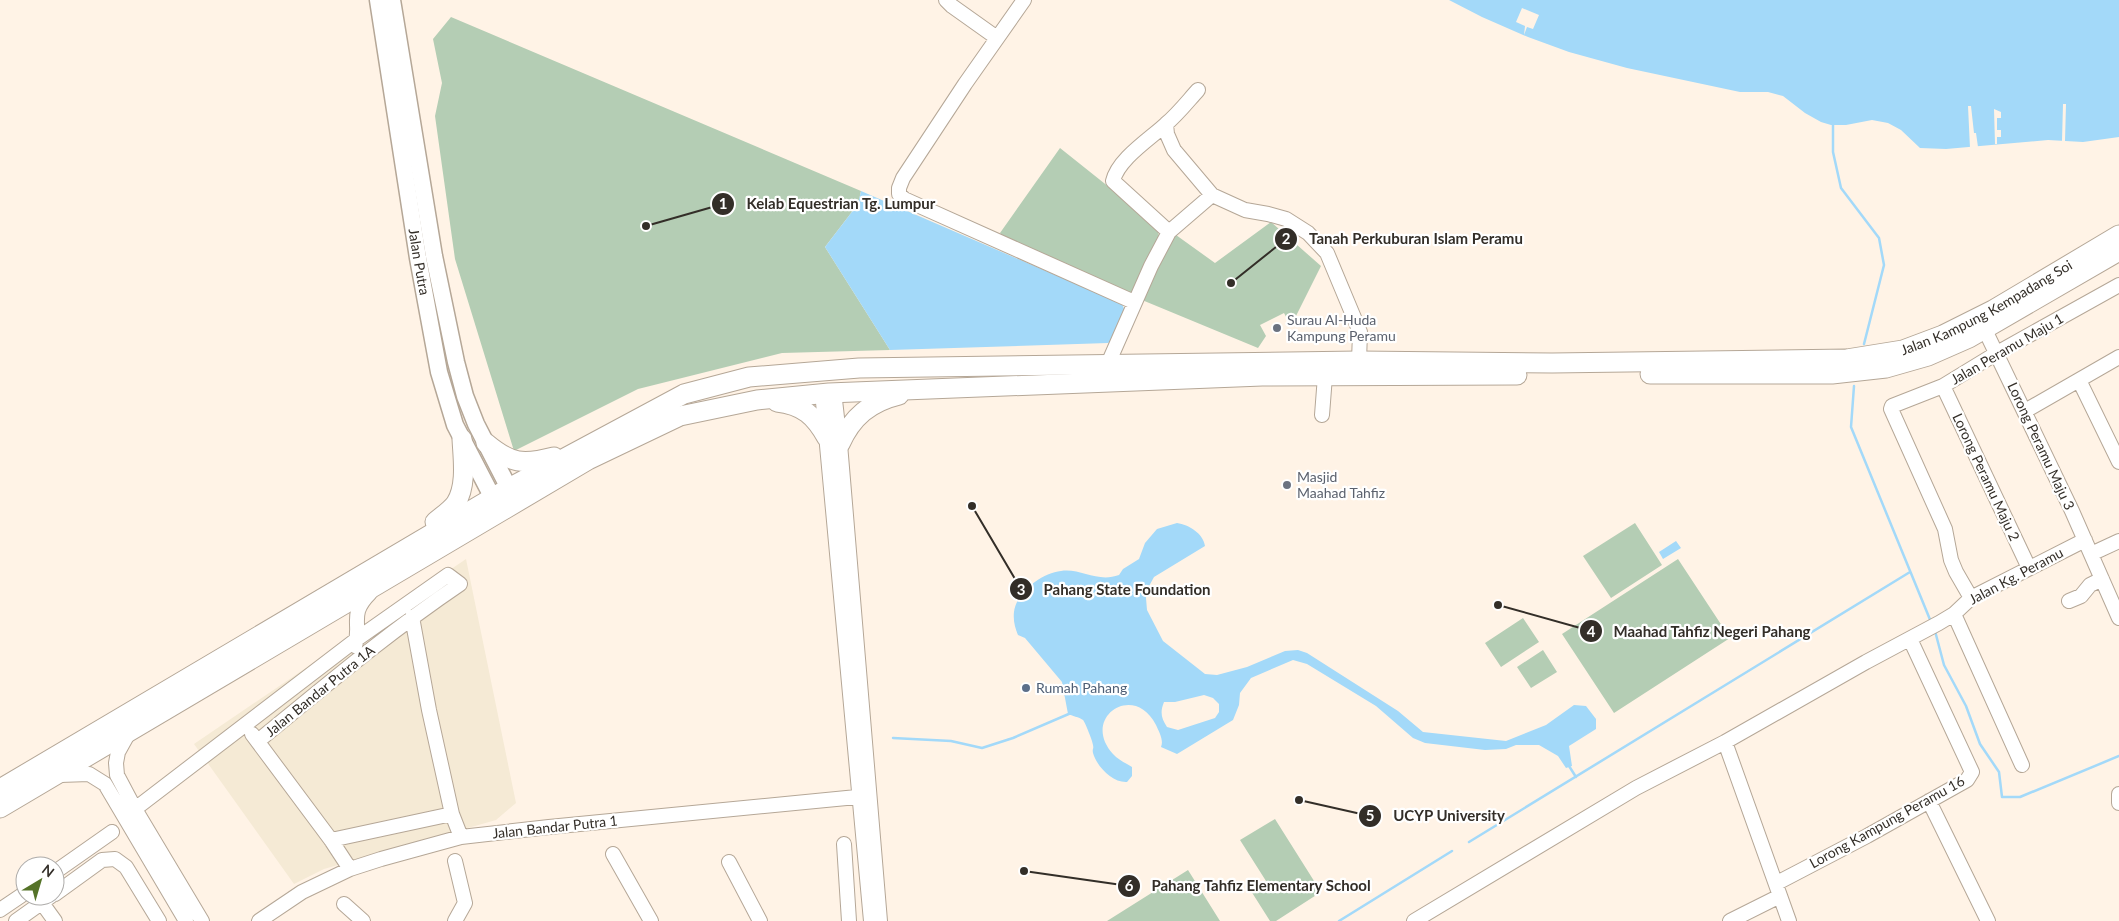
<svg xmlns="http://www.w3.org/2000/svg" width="2119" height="921" viewBox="0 0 2119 921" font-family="Lato,sans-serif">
<rect width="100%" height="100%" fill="#fff3e6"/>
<path fill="#f5ead5" d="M 466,559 L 516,803 L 496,820 L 324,869 L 294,884 L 194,744 Z"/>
<path fill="#b4cdb4" d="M 451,17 L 861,191 L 858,204 L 825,247 L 890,350 L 782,353 L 638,389 L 514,451 L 455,259 L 435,116 L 442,83 L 433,39 Z
M 1060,148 L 1129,203 L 1158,231 L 1159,237 L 1131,295 L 1005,239 L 1000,233 Z
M 1271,222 L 1321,266 L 1291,326 L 1284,313 L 1260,325 L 1266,336 L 1258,348 L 1142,300 L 1164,250 L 1176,235 L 1215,263 Z
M 1635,523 L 1662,565 L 1611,598 L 1583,556 Z
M 1678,559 L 1730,638 L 1614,713 L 1562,634 Z
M 1523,618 L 1539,642 L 1501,667 L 1485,643 Z
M 1543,650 L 1557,672 L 1531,688 L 1517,667 Z
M 1275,819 L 1321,892 L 1276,921 L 1270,921 L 1251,891 L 1266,881 L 1240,840 Z
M 1188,870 L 1220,921 L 1107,921 Z"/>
<path fill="#a3d9f9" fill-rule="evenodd" d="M 1449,0 L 2119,0 L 2119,137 L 2083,142 L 2048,140 L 1946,149 L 1920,148 L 1901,130 L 1888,123 L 1872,120 L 1846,125 L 1831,125 L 1821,122 L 1805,113 L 1783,96 L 1768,92 L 1740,92 L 1627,68 L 1569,52 L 1528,37 L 1482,17 Z
M 861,191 L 1122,304 L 1126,313 L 1111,341 L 1108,343 L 890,350 L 825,247 L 858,204 Z
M 1177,523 C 1189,525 1203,533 1205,546 L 1154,577 L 1148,588 L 1146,598 L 1147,610 L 1163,641 L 1205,674 L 1217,675 L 1247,667 L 1285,651 L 1298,650 L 1307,653 L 1398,711 L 1423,732 L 1506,741 L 1546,725 L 1574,705 L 1586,706 L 1596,719 L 1596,729 L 1569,746 L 1572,766 L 1566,768 L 1558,756 L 1539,745 L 1516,745 L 1506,749 L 1485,750 L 1425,743 L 1413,738 L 1376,706 L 1307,664 L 1293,660 L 1251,678 L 1240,693 L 1239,705 L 1233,720 L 1177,754 L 1161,747 C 1164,740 1159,732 1156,725 C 1134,681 1080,718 1113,754 C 1118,760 1126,763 1132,767 L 1132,776 L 1127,782 C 1113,783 1097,767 1093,753 C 1092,748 1094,750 1093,745 C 1093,742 1085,722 1083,720 C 1079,717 1072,716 1068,714 L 1062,682 L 1025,638 L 1018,635 C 1015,628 1013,620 1014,612 C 1016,592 1042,573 1061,571 C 1081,568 1097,583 1119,575 L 1123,569 L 1139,559 L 1145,543 L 1157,529 ZM 1204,695 L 1213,698 L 1219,704 L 1219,712 L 1215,718 L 1178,730 L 1167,727 C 1161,718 1160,712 1164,702 L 1175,702 Z
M 1676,541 L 1681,548 L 1663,559 L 1659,552 Z"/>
<path fill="#fff3e6" d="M 1522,8 L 1539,15 L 1533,29 L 1527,27 L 1524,35 L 1525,26 L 1516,22 Z
M 2063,104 L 2066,104 L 2065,141 L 2062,141 Z
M 1968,106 L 1971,106 L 1974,133 L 1976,133 L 1978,147 L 1970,148 Z
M 1994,109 L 2001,112 L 2001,118 L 1997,118 L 1997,130 L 2001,130 L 2001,137 L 1997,137 L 1997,144 L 1995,144 Z"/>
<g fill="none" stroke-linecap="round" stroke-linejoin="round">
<path stroke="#a3d9f9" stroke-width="2.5" d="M 1833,123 L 1833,152 L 1841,188 L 1879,238 L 1884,265 L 1864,344
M 1854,386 L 1851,427 L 1931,622
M 1935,631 L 1944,665 L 1966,706 L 1980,744 L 1999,772 L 2002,797 L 2020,797 L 2119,756
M 893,738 L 951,741 L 982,748 L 1013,738 L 1071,713
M 1569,766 L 1576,777
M 1469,842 L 1910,572
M 1339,921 L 1452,851"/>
<g stroke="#b5a797" stroke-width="16">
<path id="minor" d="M 946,0 L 952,6 L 997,38
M 1024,0 L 965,84 L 903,178 L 899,188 L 899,194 L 904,199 L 1134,302
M 1166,124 L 1167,134 L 1174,150 L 1212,195 L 1245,210 L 1268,214 L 1286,219 L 1308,233 L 1327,253 L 1360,332 L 1359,361
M 1169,232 L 1113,181 C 1118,159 1150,139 1166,124 C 1178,114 1188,101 1198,90
M 1985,330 L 2072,511 L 2119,618
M 1107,366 L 1151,266 L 1169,232 L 1212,195
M 2079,380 L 2119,462
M 1943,386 L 2029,568
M 2025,411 L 2119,357
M 1322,415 L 1325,376
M 2091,554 L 2119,541
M 1971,598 L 1956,572 L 1951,560 L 1945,529 L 1891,409 L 1892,406 L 1943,386 L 1997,353 L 2119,285
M 2069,601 L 2081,596 L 2090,585 L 2102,579
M 1954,614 L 2022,765
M 412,617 L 429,710 L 452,814 L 461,837
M 355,646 C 362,623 348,615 370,593
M 128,734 L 118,752 L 116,763 L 117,775 L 135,809 L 202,921
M 252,734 L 331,840 L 350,869
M 1725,742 L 1789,921
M 60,775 L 89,774 L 105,784 L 186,921
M 2119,794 L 2119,803
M 1929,801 L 1988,921
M 135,809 L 357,639 L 448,575 L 460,584 C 389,632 324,687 258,741
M 331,840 L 452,814
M 844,844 L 849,921
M 613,854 L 651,921
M 729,862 L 760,921
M 55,872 L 112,832
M 1777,883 L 1867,836 L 1967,780 L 1972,772 L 1910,639
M 55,894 L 102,860 L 115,859 L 126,867 L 159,921
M 42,903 L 55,921
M 344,904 L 363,921
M 0,910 L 25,893
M 16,921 L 51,896
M 259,921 L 302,892 L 350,869 L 381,859 L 461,837 L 549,827 L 867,796
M 455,921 L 465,903 L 455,861
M 871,921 L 823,402 L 829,393 L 835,400 L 840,444 L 880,921
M 1414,921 L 1636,788 L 1725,742 L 1866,662 L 1939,623 L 1954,614 L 1971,598 L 2085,540
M 1730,921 L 1780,896"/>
</g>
<g stroke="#b5a797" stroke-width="19">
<g id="major">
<path id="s1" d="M 378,0 L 418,258 L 439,372 L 455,425 L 498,508"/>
<path d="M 392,0 L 434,256 L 456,362 L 465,396 L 476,424 L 515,500"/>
</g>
</g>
<g stroke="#b5a797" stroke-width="21">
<g id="highway">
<path d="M 1650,374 L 1832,374 L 1886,368 L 1928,356 L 1969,338 L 2119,251"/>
<path d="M 777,402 C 803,405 815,416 827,438"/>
<path d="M 486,443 C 511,464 523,465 554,457"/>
<path d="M 840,444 C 852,417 870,402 899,395"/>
<path d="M 435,522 C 442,516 451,510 456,503 C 467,485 463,459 462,439"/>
<path id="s2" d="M 0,789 L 509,488 L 684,394 L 749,377 L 859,368 L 1359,361 L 1552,363 L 1847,359 L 1903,350 L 1943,335 L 1993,310 L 2119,235"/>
<path d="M 0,808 L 588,460 L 680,416 L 757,400 L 829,393 L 1262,376 L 1517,375"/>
</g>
</g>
<use href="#minor" stroke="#fff" stroke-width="14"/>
<use href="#major" stroke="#fff" stroke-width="16"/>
<use href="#highway" stroke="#fff" stroke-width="19"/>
</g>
<g fill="#6b7280" stroke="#fff" stroke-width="2">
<circle cx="1277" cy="328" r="5"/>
<circle cx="1287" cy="485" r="5"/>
</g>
<circle fill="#5c6f8a" stroke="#fff" stroke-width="2" cx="1026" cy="688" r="5"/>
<g text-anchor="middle" stroke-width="4.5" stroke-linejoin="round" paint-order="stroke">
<g font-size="14" fill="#332e28" stroke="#fff">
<text dy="5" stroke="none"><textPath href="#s1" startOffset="265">Jalan Putra</textPath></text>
<text dy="5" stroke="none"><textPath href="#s2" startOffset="2106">Jalan Kampung Kempadang Soi</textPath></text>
<text transform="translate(2007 349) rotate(-30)" y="5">Jalan Peramu Maju 1</text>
<text transform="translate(2041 446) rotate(65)" y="5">Lorong Peramu Maju 3</text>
<text transform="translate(1986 477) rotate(65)" y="5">Lorong Peramu Maju 2</text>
<text transform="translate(2016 576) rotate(-28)" y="5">Jalan Kg. Peramu</text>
<text transform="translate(320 691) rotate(-39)" y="5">Jalan Bandar Putra 1A</text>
<text transform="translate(1887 822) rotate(-29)" y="5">Lorong Kampung Peramu 16</text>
<text transform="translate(555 827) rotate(-6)" y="5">Jalan Bandar Putra 1</text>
</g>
<g font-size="14" fill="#5b616d" stroke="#fff" text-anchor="start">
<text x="1287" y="325">Surau Al-Huda<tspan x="1287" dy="16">Kampung Peramu</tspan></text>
<text x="1297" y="482">Masjid<tspan x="1297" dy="16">Maahad Tahfiz</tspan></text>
</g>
<g font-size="14" fill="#4e5e75" stroke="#fff" text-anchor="start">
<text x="1036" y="693">Rumah Pahang</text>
</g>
</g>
<path fill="none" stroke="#332e28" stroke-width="2" d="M646 226L723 204M1231 283L1286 239M972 506L1021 589M1498 605L1591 631M1299 800L1370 816M1024 871L1129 886"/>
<g fill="#332e28" stroke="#fff" stroke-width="2">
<circle cx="646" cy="226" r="5"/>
<circle cx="1231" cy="283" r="5"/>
<circle cx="972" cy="506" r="5"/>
<circle cx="1498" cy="605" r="5"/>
<circle cx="1299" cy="800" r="5"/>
<circle cx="1024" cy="871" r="5"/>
<circle cx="723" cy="204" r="12"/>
<circle cx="1286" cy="239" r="12"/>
<circle cx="1021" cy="589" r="12"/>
<circle cx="1591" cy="631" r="12"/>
<circle cx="1370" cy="816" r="12"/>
<circle cx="1129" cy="886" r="12"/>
</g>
<g font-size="15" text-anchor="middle" font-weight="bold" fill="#fff">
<text x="723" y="209">1</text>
<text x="1286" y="244">2</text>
<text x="1021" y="595">3</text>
<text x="1591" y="637">4</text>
<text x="1370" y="821">5</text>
<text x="1129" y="891">6</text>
</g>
<g font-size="15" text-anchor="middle" font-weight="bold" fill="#332e28" stroke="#fff" stroke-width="4.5" stroke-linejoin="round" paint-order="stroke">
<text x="841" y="209">Kelab Equestrian Tg. Lumpur</text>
<text x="1416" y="244">Tanah Perkuburan Islam Peramu</text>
<text x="1127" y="595">Pahang State Foundation</text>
<text x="1712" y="637">Maahad Tahfiz Negeri Pahang</text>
<text x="1449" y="821">UCYP University</text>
<text x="1261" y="891">Pahang Tahfiz Elementary School</text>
</g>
<g transform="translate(40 881) rotate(38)"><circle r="24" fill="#ffffff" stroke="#adaba9"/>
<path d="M0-4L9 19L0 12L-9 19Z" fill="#557328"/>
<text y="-8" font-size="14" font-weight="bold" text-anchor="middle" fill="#332e28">N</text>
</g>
</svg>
